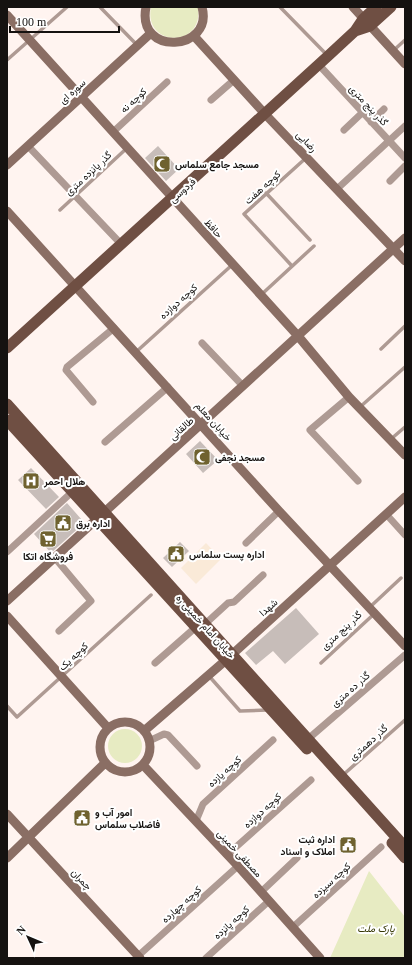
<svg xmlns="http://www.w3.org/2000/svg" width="412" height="965" viewBox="0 0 412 965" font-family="'Times New Roman',Vazirmatn,serif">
<rect width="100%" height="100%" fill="#fff4f0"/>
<path fill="#faead8" d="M 206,543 L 221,559 L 196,584 L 181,568 Z"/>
<path fill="#e7ebc2" d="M 151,7 L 198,7 C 204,49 143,47 151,7 Z
M108 746a17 17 0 1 1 34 0a17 17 0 1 1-34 0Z
M 369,871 L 405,917 L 405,958 L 330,958 Z"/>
<path fill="#c7bdb9" d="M 158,146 L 179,169 L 166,181 L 145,158 Z
M 200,441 L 218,460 L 203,473 L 186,454 Z
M 31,468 L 59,497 L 46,509 L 18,480 Z
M 67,503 L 82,520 L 83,524 L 51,553 L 34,534 Z
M 180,542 L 189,551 L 172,567 L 163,558 Z
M 296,608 L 319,634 L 285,664 L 273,651 L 256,665 L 245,653 Z"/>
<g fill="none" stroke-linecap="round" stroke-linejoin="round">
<path stroke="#ae9a93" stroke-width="3.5" d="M 100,7 L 137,45
M 280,7 L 327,55
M 394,50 L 405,40
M 7,60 L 67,7
M 266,193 L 310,240
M 60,210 L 127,148
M 292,266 L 244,214 L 307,157
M 262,294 L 314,246
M 381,349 L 405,326
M 136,352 L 232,265
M 360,407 L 405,367
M 391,439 L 405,427
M 370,607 L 401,578
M 321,663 L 374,614
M 209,676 L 240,711 L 267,710
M 7,706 L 17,717 L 151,595
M 343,775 L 405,720"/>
<path stroke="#ae9a93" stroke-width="7" d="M 319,65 L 405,158
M 211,100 L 234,80
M 371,122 L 384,109
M 344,130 L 363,112
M 113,132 L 167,82
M 28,146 L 122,245
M 390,181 L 405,166
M 337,189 L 405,126
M 202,343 L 243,386
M 349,397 L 310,430 L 358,481
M 93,402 L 66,370 L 67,367 L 114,328
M 105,442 L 168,387
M 386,514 L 405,535
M 246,543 L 279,511
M 7,552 L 72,492
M 55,558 L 91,601 L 59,631
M 204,625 L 228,603 L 234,602 L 263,575
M 155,663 L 196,627
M 308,739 L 405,655
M 149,741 L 164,734 L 168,735 L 197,766
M 196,821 L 203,804 L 273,740
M 227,855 L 311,780
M 261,892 L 297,858
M 293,927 L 381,847
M 138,956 L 238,866
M 206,958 L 269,901"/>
<path stroke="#8a6e64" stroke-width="9" d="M 146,7 C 136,57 214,51 202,7
M 353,7 L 405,64
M 7,15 L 298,336 L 349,397 L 405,455
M 194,36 L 265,114 L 405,261
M 7,165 L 151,33
M 7,211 L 279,511 L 405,646
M 7,601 L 405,238
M 7,616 L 108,728
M100 747a25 25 0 1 1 50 0a25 25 0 1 1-50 0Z
M 144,731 L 226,660 L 405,497
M 143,765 L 238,866 L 320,958
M 7,814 L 140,958
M 7,858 L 105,763"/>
<path stroke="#6f4f43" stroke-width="11" d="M 355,31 L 370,26 L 391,7
M 7,348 L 328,56 L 355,31 L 363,19 L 376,7
M 7,404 L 405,847
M 7,420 L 307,749
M 392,843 L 405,858"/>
</g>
<defs>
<g id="mosque-square" transform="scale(0.9)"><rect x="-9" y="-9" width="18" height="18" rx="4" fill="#6f622f" stroke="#fff"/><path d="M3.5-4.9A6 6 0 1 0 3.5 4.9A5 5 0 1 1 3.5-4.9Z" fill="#fff"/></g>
<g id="hospital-square" transform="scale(0.9)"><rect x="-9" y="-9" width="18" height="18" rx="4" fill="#6f622f" stroke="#fff"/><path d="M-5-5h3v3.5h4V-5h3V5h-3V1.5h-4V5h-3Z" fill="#fff"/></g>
<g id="civic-square" transform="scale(0.9)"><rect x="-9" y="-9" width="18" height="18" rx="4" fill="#6f622f" stroke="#fff"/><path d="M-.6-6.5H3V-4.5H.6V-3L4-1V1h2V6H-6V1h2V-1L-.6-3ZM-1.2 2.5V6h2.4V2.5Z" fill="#fff"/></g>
<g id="supermarket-square" transform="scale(0.9)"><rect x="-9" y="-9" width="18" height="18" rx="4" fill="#6f622f" stroke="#fff"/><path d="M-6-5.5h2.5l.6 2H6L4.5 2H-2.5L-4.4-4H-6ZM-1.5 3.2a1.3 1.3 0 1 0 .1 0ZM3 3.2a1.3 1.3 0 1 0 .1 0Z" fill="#fff"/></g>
</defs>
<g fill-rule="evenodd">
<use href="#mosque-square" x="162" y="164"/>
<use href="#mosque-square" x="202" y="457"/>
<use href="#hospital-square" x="31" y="481"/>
<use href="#civic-square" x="63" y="523"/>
<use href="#supermarket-square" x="48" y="539"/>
<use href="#civic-square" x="176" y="554"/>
<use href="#civic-square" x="82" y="818"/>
<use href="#civic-square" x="348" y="845"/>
</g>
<g text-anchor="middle" stroke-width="4" stroke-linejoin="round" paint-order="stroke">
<g font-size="10" fill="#151210" stroke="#fff">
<text transform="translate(72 91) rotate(-42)" y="4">سوره ای</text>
<text transform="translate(133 100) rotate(-43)" y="4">کوچه نه</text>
<text transform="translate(369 105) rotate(47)" y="4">گذر پنج متری</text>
<text transform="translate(307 141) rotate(46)" y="4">رضایی</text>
<text transform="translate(88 173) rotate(-43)" y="4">گذر پانزده متری</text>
<text transform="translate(262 187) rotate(-42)" y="4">کوچه هفت</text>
<text transform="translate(182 190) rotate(-42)" y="4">فردوسی</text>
<text transform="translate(214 228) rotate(48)" y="4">حافظ</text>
<text transform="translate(178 301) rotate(-42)" y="4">کوچه دوازده</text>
<text transform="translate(214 421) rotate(48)" y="4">خیابان معلم</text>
<text transform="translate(181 428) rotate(-42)" y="4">طالقانی</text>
<text transform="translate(268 607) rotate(-42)" y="4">شهدا</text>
<text transform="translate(206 626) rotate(48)" y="4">خیابان امام خمینی ره</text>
<text transform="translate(341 630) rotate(-43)" y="4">گذر پنج متری</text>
<text transform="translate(73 656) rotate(-43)" y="4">کوچه یک</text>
<text transform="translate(350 689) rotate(-41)" y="4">گذر ده متری</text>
<text transform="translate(368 742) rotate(-42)" y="4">گذر دهمتری</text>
<text transform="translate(224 771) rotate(-42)" y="4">کوچه یازده</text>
<text transform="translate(262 810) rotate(-42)" y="4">کوچه دوازده</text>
<text transform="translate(240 853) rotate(47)" y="4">مصطفی خمینی</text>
<text transform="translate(82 879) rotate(47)" y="4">چمران</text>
<text transform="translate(331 880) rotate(-42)" y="4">کوچه سیزده</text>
<text transform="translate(181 904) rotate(-42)" y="4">کوچه چهارده</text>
<text transform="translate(231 922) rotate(-42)" y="4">کوچه پانزده</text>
</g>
<g font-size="10" font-weight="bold" fill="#151210" stroke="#fff" text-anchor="start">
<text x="175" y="168">مسجد جامع سلماس</text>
<text x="215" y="461">مسجد نجفی</text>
<text x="44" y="485">هلال احمر</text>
<text x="76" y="527">اداره برق</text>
<text x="189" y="558">اداره پست سلماس</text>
<text x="48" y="560" text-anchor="middle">فروشگاه اتکا</text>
<text x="95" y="816">امور آب و<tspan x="95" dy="12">فاضلاب سلماس</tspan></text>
<text x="335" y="843" text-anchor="end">اداره ثبت<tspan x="335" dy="12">املاک و اسناد</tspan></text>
</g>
<g font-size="10" font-style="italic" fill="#373905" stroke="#fff">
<text x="376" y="932">پارک ملت</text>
</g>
</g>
<rect width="412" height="965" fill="none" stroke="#151210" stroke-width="16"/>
<g transform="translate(28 937) rotate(314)" stroke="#ffffff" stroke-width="3" paint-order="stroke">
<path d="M0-3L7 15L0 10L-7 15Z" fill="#151210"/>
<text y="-6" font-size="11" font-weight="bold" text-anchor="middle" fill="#151210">N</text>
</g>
<path d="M10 26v6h109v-6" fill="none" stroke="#151210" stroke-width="2"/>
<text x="16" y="26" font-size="12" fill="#151210" stroke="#ffffff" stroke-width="3" paint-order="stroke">100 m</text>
</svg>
